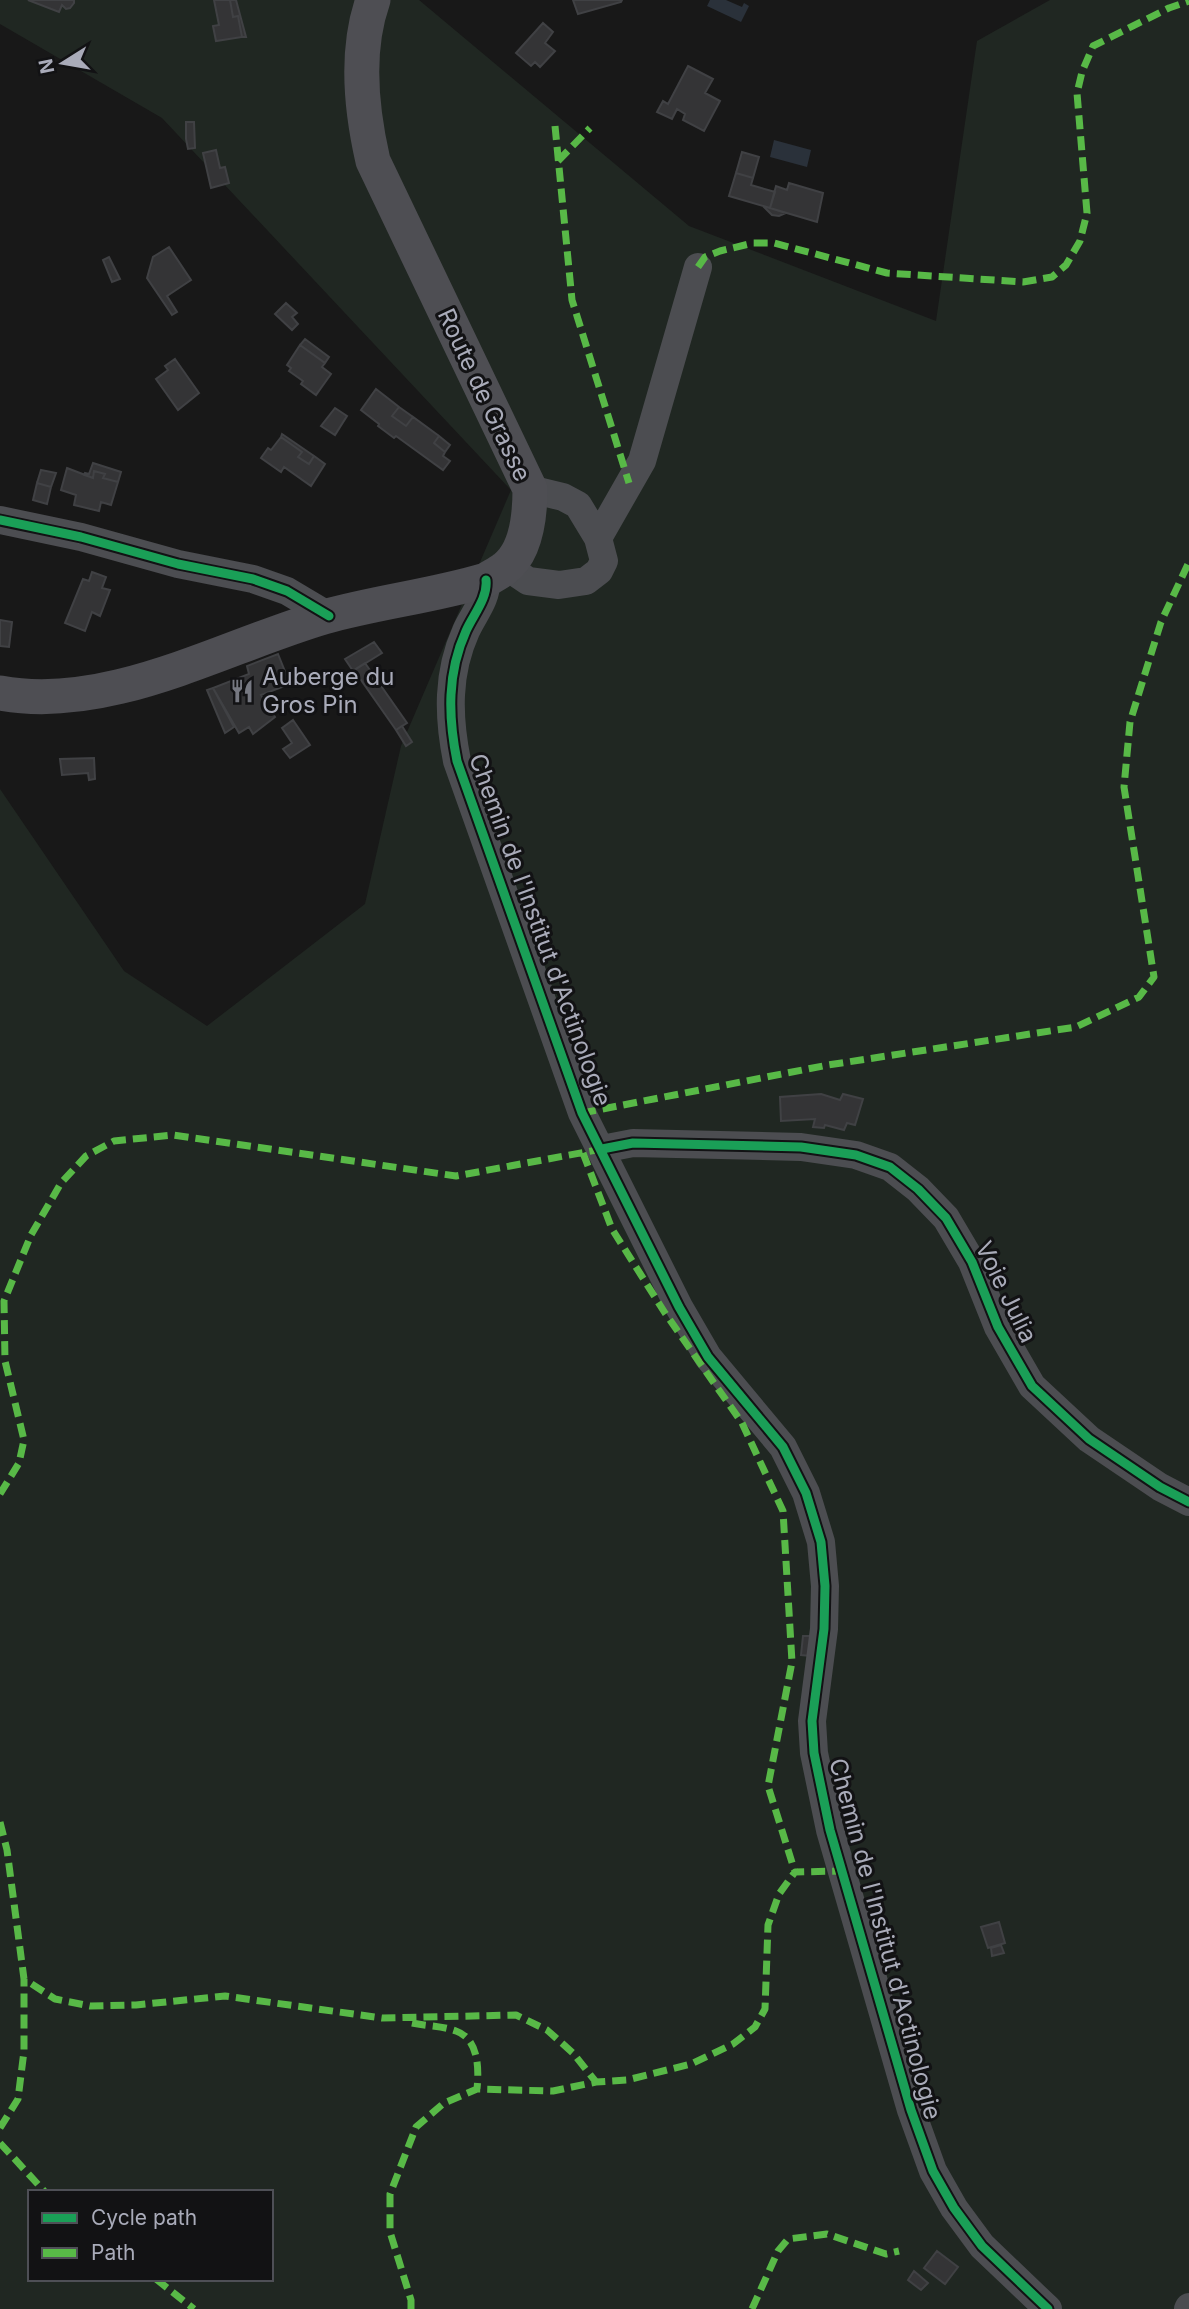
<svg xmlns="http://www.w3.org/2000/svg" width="1189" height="2309" viewBox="0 0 1189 2309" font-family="Inter,sans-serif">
<rect width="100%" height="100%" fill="#181818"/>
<path fill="#202722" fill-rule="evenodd" d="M 0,0 L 419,0 L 689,226 L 936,321 L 977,41 L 1050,0 L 1189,0 L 1189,2309 L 0,2309 L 0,789 L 124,971 L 207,1026 L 365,904 L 401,746 L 511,490 L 162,118 L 0,24 ZM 30,2192 L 271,2192 L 271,2279 L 30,2279 Z"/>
<path fill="#2a313a" d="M 710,0 L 726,0 L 742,7 L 744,3 L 749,6 L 741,22 L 707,6 Z
M 774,140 L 811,150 L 807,167 L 770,157 Z"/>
<path fill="#343436" stroke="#404144" stroke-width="2" d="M 28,0 L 74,0 L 74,3 L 70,8 L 66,9 L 62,5 L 59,12 Z
M 214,0 L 230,0 L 233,17 L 238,16 L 242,37 L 216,41 L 213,26 L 219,25 Z
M 230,0 L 236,0 L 246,37 L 242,37 L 238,16 L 233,17 Z
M 573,0 L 622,0 L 621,2 L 578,14 Z
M 543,23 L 553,32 L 545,43 L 555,51 L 540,67 L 535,62 L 531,66 L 516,53 Z
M 688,66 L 713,79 L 705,93 L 720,101 L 704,131 L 683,120 L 685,114 L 677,109 L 672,119 L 657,112 L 663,101 L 668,104 Z
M 186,122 L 194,122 L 195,148 L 188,149 L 186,139 Z
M 216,150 L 220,168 L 225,167 L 229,183 L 211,188 L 203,153 Z
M 742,152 L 759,157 L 753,178 L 736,173 Z
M 736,173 L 753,178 L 751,185 L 775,192 L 770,208 L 729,196 Z
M 789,183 L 823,193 L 817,222 L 770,208 L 776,186 L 787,190 Z
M 763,206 L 770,208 L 786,213 L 779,216 L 772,215 Z
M 169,247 L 191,280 L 167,296 L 177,312 L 172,315 L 147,278 L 153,257 Z
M 109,257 L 120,279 L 112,282 L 103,260 Z
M 286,303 L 297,313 L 292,317 L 298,324 L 292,330 L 275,314 Z
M 305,339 L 329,357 L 325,363 L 300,345 Z
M 300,345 L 325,363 L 322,367 L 331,374 L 316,395 L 301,384 L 303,381 L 289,371 L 291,368 L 287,365 Z
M 175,359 L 199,393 L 178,410 L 156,379 L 168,370 L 165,366 Z
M 376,389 L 399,407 L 392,416 L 406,426 L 413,417 L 439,436 L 434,443 L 445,452 L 443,456 L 450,461 L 443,470 L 396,436 L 394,438 L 378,426 L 379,424 L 361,410 Z
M 399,407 L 413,417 L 406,426 L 392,416 Z
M 335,408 L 347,416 L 335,435 L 321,426 Z
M 282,434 L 314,456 L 309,464 L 298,457 L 302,452 L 281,437 Z
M 439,436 L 450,445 L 445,452 L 434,443 Z
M 281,437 L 302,452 L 298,457 L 309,464 L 314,456 L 325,464 L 311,486 L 284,467 L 281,472 L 261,458 L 268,448 L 271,450 Z
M 93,463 L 121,472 L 118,482 L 103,478 L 105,474 L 94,471 L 93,478 L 84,475 L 85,473 L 89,474 Z
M 67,468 L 93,478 L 94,471 L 105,474 L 103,478 L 118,482 L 111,505 L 101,502 L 99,511 L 74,505 L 76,495 L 61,490 Z
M 41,470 L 56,473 L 51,487 L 37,483 Z
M 37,483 L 51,487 L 47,504 L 33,500 Z
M 92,572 L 106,577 L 102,588 L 110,590 L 100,616 L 92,612 L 85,631 L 65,623 L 83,579 L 89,581 Z
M 0,620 L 12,622 L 9,647 L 0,646 Z
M 374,642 L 382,653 L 353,671 L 345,659 Z
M 278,654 L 290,684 L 261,695 L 275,717 L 253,734 L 249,727 L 239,733 L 213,688 L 249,674 L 247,666 Z
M 365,663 L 407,723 L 396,730 L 354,670 Z
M 213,688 L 234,727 L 225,733 L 207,690 Z
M 293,720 L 310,745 L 290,758 L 283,749 L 292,743 L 282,728 Z
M 402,726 L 412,742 L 406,746 L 396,730 Z
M 94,758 L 95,779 L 89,780 L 88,773 L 62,775 L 60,759 Z
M 821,1094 L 840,1100 L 843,1094 L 863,1099 L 855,1125 L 847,1123 L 844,1130 L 825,1125 L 824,1128 L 813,1127 L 815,1119 L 781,1121 L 780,1097 Z
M 803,1636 L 813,1636 L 811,1656 L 801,1655 Z
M 999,1922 L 1005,1943 L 988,1948 L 981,1927 Z
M 1001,1945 L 1004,1953 L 992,1956 L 991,1948 Z
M 937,2251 L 958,2267 L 945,2284 L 924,2268 Z
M 914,2271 L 928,2283 L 921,2290 L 908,2280 Z"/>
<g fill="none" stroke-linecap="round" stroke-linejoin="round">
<path stroke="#4c4d51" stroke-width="28" d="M 0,520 L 81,537 L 178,564 L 253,579 L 287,591 L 329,616
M 598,538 L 642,461 L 698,267
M 507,567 L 528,581 L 559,585 L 586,581 L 599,571 L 604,561 L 598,538 L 578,505 L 563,497 L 530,489
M 486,580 C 488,598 473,615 466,631 C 447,673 448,716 457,761 L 582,1113 L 679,1307 L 708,1357 L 783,1447 L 806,1493 L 821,1542 L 825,1586 L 824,1629 L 812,1721 L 814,1753 L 830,1830 L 911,2110 L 933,2171 L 954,2208 L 982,2246 L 1048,2309
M 602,1149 L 633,1143 L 801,1147 L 856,1155 L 890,1167 L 918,1189 L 946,1218 L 972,1262 L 998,1327 L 1032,1386 L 1089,1439 L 1160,1487 L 1189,1502
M 1188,2309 L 1189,2307"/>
<path stroke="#4e4e53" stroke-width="35" d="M 0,693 C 109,713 222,647 324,617 C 377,602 433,596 486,580 C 492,576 499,573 505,568 C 527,551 530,515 530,489 L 373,161 C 361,109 355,51 373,0"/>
<path stroke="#58b947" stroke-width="7" stroke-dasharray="14 7" stroke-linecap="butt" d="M 555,126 L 572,300 L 629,483
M 558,161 L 590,128
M 698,267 L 705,257 L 720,251 L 753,243 L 774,243 L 887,273 L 1023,282 L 1052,277 L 1066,265 L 1080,241 L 1087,213 L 1077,93 L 1082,72 L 1093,46 L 1169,8 L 1189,1
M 582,1113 L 828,1065 L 1076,1027 L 1139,997 L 1154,977 L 1124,787 L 1130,722 L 1161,622 L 1189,562
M 583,1153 L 612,1229 L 665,1313 L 742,1423 L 783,1511 L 792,1662 L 768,1786 L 795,1872
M 0,1494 L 19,1463 L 24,1440 L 5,1361 L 4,1301 L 31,1235 L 61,1183 L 86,1156 L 114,1141 L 173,1135 L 456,1176 L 602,1149
M 0,1822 L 7,1850 L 24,1979 L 55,1999 L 90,2006 L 136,2005 L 225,1996 L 382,2018 L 516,2015 L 547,2030 L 573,2053 L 596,2082
M 412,2023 C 426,2026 443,2026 456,2031 C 479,2039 479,2069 477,2089
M 0,2128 L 18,2099 L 24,2051 L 24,1979
M 0,2143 L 45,2192
M 156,2279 L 194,2309
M 411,2309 L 411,2300 L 390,2232 L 390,2194 L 416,2127 L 444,2103 L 477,2089 L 553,2091 L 596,2082 L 627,2080 L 691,2064 L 733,2044 L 755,2027 L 765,2009 L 768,1925 L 779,1894 L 795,1872 L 842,1871
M 752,2309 L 778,2251 L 788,2239 L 827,2234 L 886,2254 L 899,2251"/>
<g stroke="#121214" stroke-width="13">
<path id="cycleway" d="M 0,520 L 81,537 L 178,564 L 253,579 L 287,591 L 329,616
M 486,580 C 488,598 473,615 466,631 C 447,673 448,716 457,761 L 582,1113 L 679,1307 L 708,1357 L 783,1447 L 806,1493 L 821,1542 L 825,1586 L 824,1629 L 812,1721 L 814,1753 L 830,1830 L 911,2110 L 933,2171 L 954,2208 L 982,2246 L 1048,2309
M 602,1149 L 633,1143 L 801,1147 L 856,1155 L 890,1167 L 918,1189 L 946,1218 L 972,1262 L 998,1327 L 1032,1386 L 1089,1439 L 1160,1487 L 1189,1502"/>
</g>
<use href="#cycleway" stroke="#1a9f57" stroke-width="9"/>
</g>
<defs>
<g id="restaurant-bare" transform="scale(1.89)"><path d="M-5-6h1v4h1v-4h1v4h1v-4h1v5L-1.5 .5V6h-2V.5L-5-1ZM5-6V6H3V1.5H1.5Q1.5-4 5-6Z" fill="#767881" stroke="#121214" stroke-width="2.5" paint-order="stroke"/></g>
</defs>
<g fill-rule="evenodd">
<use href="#restaurant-bare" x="242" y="691"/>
</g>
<g text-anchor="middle" stroke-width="6" stroke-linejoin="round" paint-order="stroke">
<g font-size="24" fill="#a9abb9" stroke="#121214">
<text transform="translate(484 395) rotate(65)" y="8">Route de Grasse</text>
<text transform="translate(540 930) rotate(70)" y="8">Chemin de l'Institut d'Actinologie</text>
<text transform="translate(1006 1292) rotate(64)" y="8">Voie Julia</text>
<text transform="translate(885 1939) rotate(75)" y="8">Chemin de l'Institut d'Actinologie</text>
</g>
<g font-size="24" fill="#a9abb9" stroke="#121214" text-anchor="start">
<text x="262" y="685">Auberge du<tspan x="262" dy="28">Gros Pin</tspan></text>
</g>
</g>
<rect x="28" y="2190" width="245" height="91" fill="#121214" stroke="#4e4f56" stroke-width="2"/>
<rect x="42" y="2213" width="35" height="10" fill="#1a9f57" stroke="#4e4f56" stroke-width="2"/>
<text x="91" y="2225" font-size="21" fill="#a9abb9">Cycle path</text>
<rect x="42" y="2248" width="35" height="10" fill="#58b947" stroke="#4e4f56" stroke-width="2"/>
<text x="91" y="2260" font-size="21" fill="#a9abb9">Path</text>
<g transform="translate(63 63) rotate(259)" stroke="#121214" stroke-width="5" paint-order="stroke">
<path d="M0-5L12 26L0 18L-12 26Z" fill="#a9abb9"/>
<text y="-10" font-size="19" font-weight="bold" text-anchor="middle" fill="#a9abb9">N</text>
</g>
</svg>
